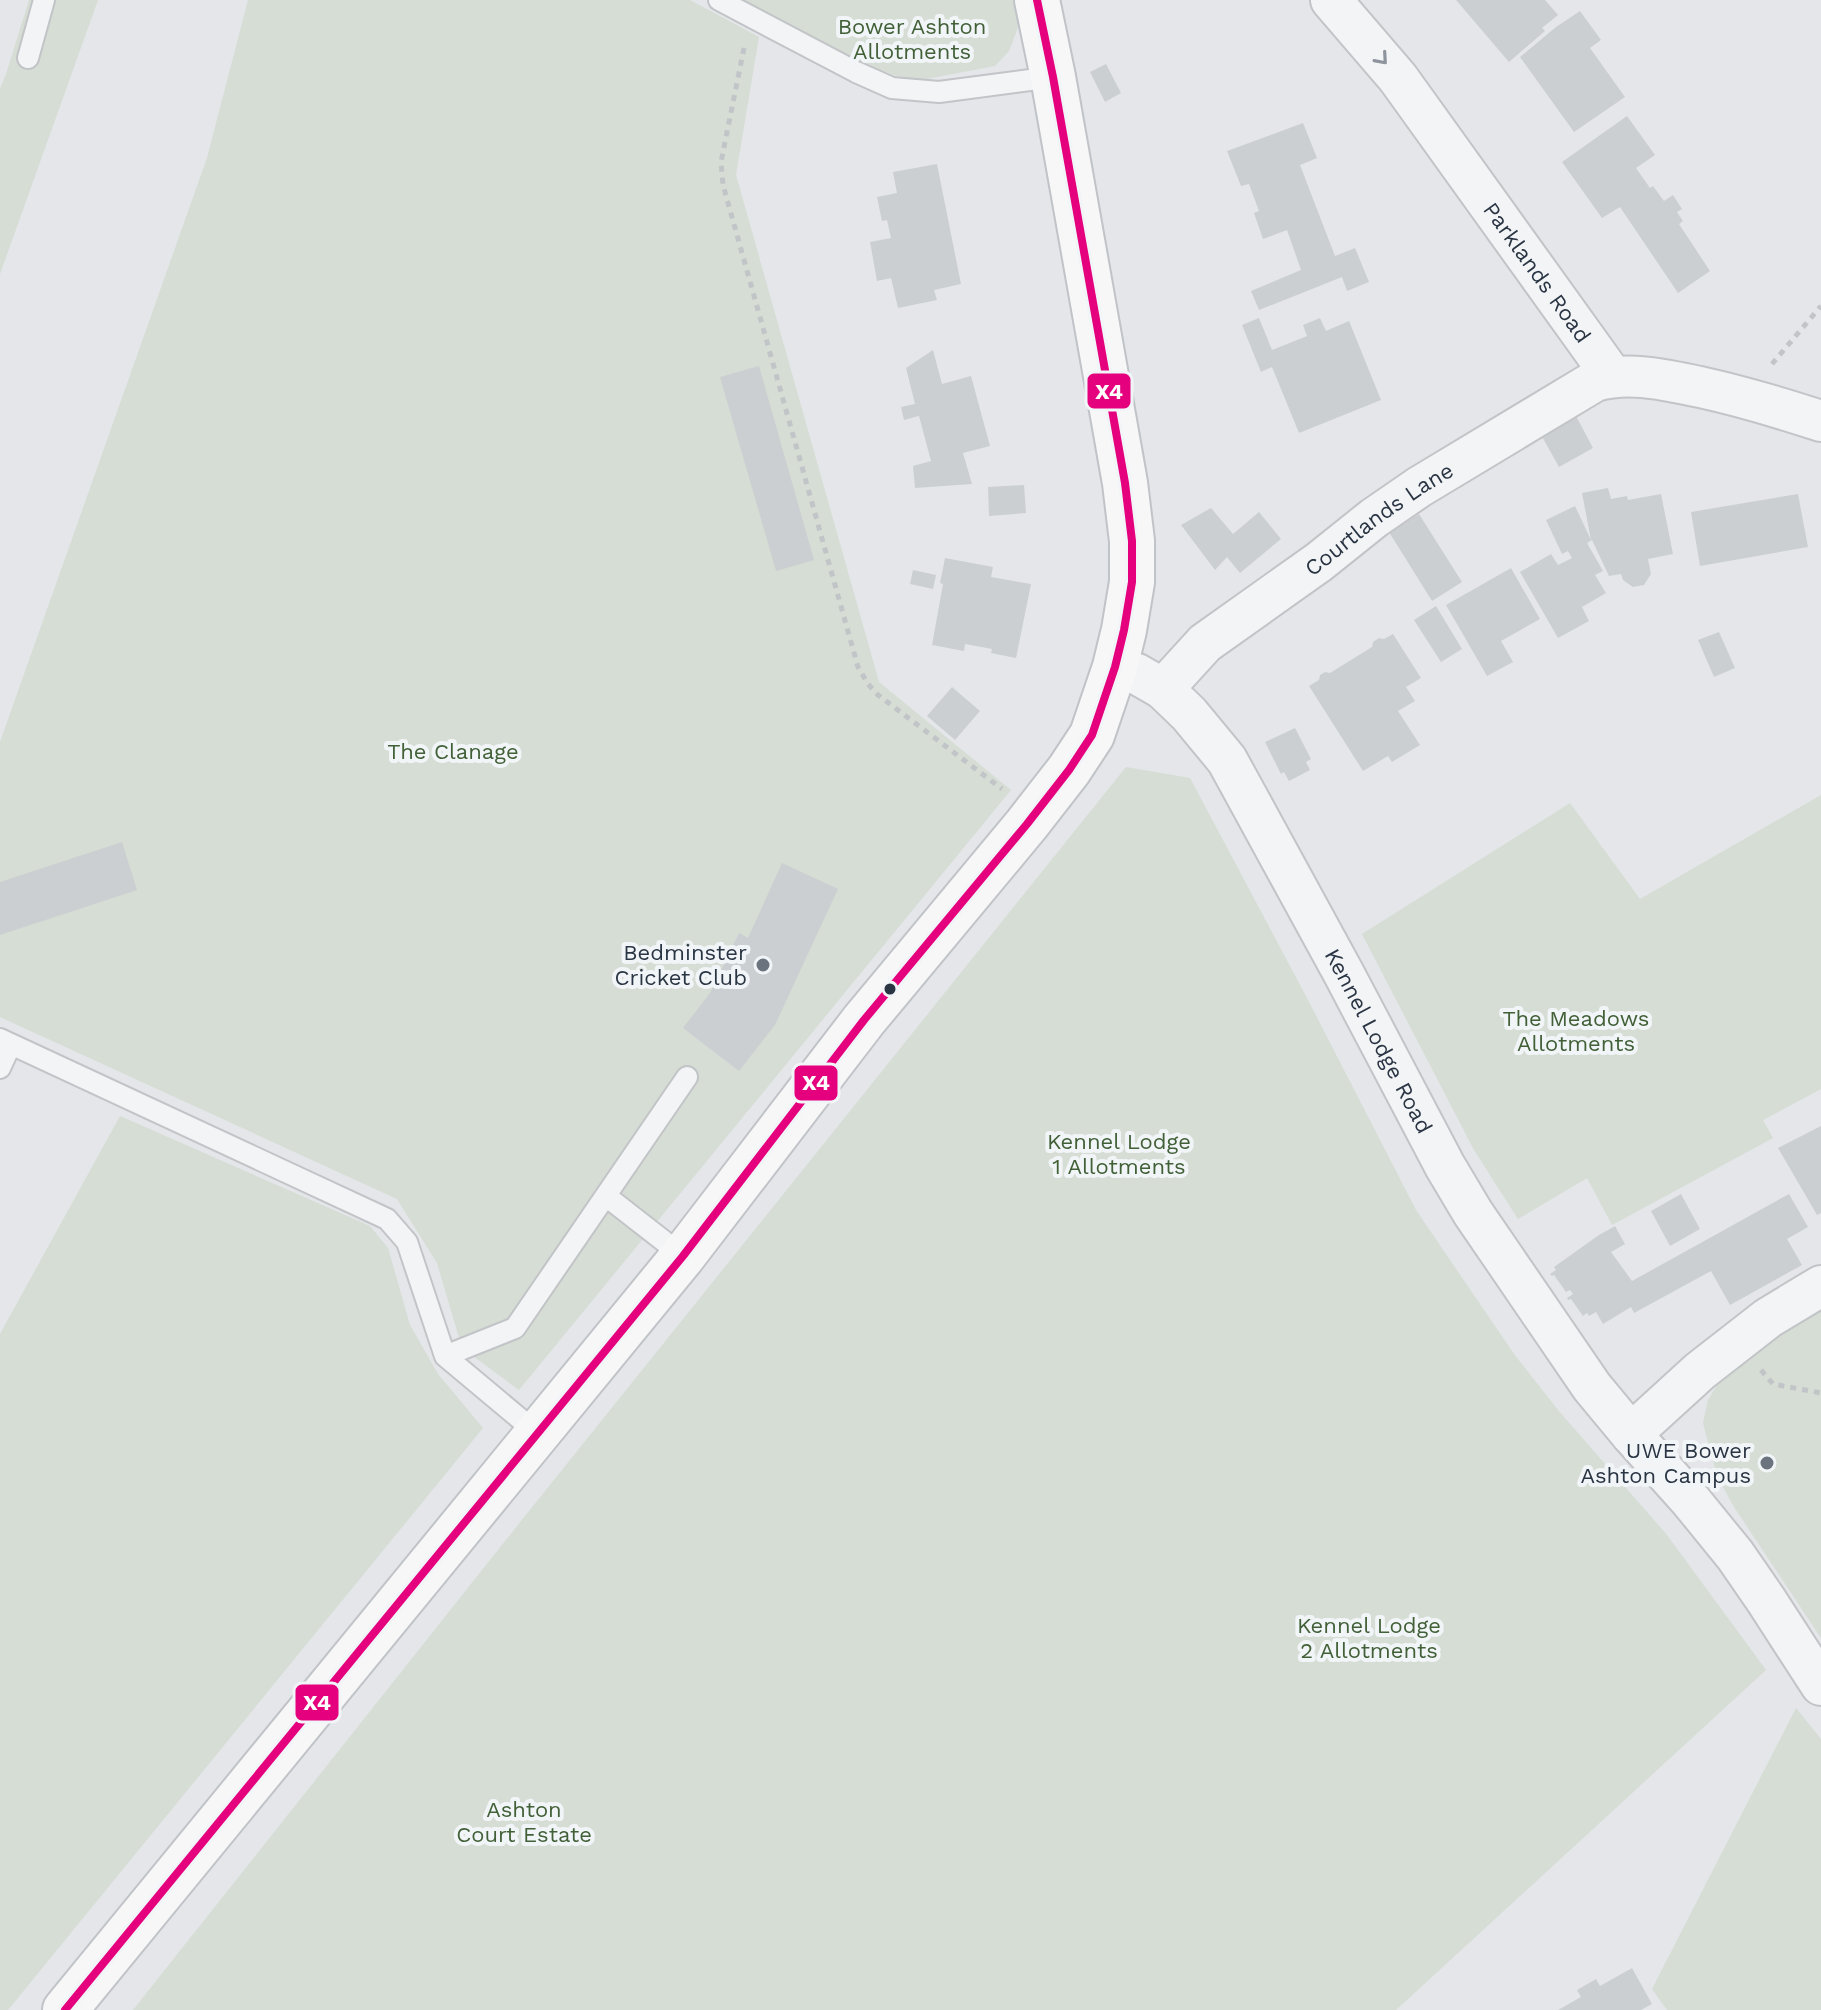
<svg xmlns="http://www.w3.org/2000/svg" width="1821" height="2010" viewBox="0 0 1821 2010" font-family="'Work Sans',sans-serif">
<rect width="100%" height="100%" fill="#e4e6e9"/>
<path fill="#d5ddd4" d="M 29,0 L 98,0 L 0,274 L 0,89 L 6,74 Z
M 248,0 L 690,0 L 759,37 L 736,175 L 879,682 L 1011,790 L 519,1390 L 462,1348 L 437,1263 L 397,1199 L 0,1017 L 0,742 L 207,158 Z
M 742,0 L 1015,0 L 1019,25 L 1009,51 L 995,66 L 921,80 L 897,76 L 865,64 Z
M 1126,767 L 1190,778 L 1308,1000 L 1416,1210 L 1514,1354 L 1558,1410 L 1667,1535 L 1766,1670 L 1396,2010 L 133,2010 L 521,1521 Z
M 1821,795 L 1821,1089 L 1763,1120 L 1773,1138 L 1612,1225 L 1587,1178 L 1518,1219 L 1474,1150 L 1362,934 L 1570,803 L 1640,899 Z
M 120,1116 L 370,1226 L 388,1248 L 410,1325 L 438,1374 L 483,1428 L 8,2010 L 0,2010 L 0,1334 Z
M 1821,1304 L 1821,1638 L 1734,1507 L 1717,1476 L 1703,1423 L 1708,1400 L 1719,1382 L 1757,1348 Z
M 1796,1708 L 1821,1739 L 1821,2010 L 1667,2010 L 1652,1989 Z"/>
<path fill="#cccfd2" d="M 1456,0 L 1545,0 L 1558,15 L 1542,28 L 1545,31 L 1509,62 Z
M 1580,11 L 1601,40 L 1590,48 L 1625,97 L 1574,132 L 1520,57 L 1556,27 Z
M 1106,64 L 1121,93 L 1105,102 L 1090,72 Z
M 1627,116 L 1655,155 L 1636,168 L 1650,188 L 1653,186 L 1664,201 L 1673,195 L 1682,209 L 1677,212 L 1683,221 L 1679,224 L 1710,271 L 1678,293 L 1620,207 L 1602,218 L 1562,162 Z
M 1303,123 L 1317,158 L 1300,165 L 1335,256 L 1355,248 L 1369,282 L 1347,291 L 1342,277 L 1259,310 L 1251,291 L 1301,270 L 1287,230 L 1263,239 L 1254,213 L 1259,211 L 1249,184 L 1241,186 L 1227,151 Z
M 937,164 L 961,284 L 934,290 L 937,300 L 898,308 L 891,278 L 877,281 L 870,242 L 891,238 L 887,220 L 882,221 L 877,197 L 897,193 L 893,172 Z
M 1259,318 L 1272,350 L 1307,336 L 1303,325 L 1320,318 L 1326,331 L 1349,321 L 1381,400 L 1299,433 L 1272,367 L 1261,372 L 1242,325 Z
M 933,350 L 942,384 L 971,376 L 990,446 L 963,453 L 972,484 L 915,488 L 913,466 L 931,461 L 919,416 L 904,420 L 901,407 L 915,404 L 906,368 Z
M 759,366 L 814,560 L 776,571 L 720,377 Z
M 1575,414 L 1593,448 L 1559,467 L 1540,433 Z
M 1024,485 L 1026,513 L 989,516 L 988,487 Z
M 1608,488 L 1611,499 L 1627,496 L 1628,500 L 1661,494 L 1673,554 L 1648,559 L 1651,574 L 1644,585 L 1633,587 L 1623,580 L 1621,574 L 1609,576 L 1592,540 L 1587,543 L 1603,571 L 1595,575 L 1606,593 L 1582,607 L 1589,621 L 1558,638 L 1520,572 L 1551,554 L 1558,565 L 1572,558 L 1568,551 L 1562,554 L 1546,520 L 1575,506 L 1591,540 L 1582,493 Z
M 1798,494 L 1808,547 L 1700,566 L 1691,512 Z
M 1211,508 L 1233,534 L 1259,512 L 1281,539 L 1240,573 L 1227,557 L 1215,570 L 1181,525 Z
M 1419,514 L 1462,582 L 1432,601 L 1389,532 Z
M 945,558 L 993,567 L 991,577 L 1031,584 L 1016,658 L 991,653 L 992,649 L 965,644 L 964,651 L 932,645 L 943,584 L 940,583 Z
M 1511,568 L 1540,619 L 1501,641 L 1513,662 L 1487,676 L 1446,605 Z
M 913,570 L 936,575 L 933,589 L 910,584 Z
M 1436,606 L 1462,649 L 1441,662 L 1414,620 Z
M 1719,632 L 1735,668 L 1714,677 L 1698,640 Z
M 1393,634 L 1421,678 L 1406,687 L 1415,701 L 1398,711 L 1420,745 L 1392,762 L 1388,756 L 1363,771 L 1309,686 L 1319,680 L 1320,675 L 1325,672 L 1330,673 L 1372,647 L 1373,642 L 1379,638 L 1384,639 Z
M 952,687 L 980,711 L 955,740 L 927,716 Z
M 1295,728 L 1311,759 L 1306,762 L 1310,770 L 1289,781 L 1284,772 L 1281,774 L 1265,742 Z
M 122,842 L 137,890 L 0,935 L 0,882 Z
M 782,863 L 838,889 L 775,1025 L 739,1071 L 683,1028 L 710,993 L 739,933 L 748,938 Z
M 1821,1126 L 1821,1213 L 1817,1215 L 1778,1148 Z
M 1681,1194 L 1700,1229 L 1670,1246 L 1651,1211 Z
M 1789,1194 L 1808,1227 L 1787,1239 L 1802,1265 L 1730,1305 L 1711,1271 L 1634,1313 L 1631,1307 L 1603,1324 L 1596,1312 L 1589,1316 L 1587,1313 L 1583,1316 L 1571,1299 L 1568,1300 L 1567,1298 L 1573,1294 L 1570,1290 L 1566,1292 L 1554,1275 L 1552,1276 L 1550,1274 L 1556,1270 L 1554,1267 L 1599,1235 L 1615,1226 L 1625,1244 L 1611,1252 L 1632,1281 Z
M 1632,1968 L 1652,2004 L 1641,2010 L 1558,2010 L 1581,1997 L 1577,1990 L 1596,1979 L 1600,1986 Z"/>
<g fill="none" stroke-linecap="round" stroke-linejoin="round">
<g stroke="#c2c4c7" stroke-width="24">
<path id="service" d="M 719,0 L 856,72 L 892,88 L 939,92 L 1053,77
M 28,58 L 44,0
M 0,1039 L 387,1219 L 407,1242 L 445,1356 L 537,1433
M 0,1068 L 11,1044
M 606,1196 L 683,1256
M 445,1356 L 515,1328 L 687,1077"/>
</g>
<g stroke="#c2c4c7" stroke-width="44">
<g id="minor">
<path id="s1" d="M 1331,0 L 1398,78 L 1612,376"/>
<path id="s2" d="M 1115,667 L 1137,674 L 1163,689 L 1189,714 L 1227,760 L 1344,974 L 1445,1166 L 1473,1213 L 1592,1387 L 1631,1434 L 1691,1501 L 1735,1555 L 1766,1600 L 1821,1685"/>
<path id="s3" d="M 1163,689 L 1205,643 L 1319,562 L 1374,518 L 1419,487 L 1595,381 C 1630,371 1665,380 1700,387 C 1741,396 1781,408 1821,421"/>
<path d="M 1631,1434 L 1700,1371 L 1768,1318 L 1821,1286"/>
</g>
</g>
<g stroke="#c0c3c7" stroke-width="48">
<path id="primary" d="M 65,2010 L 683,1256 L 864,1020 L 1027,824 L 1069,770 L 1092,735 L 1115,667 L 1124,630 L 1132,582 L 1132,541 L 1125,483 L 1053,77 L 1037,0"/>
</g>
<path stroke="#c2c5c8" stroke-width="5" stroke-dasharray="6 6" stroke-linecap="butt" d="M 744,48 L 721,162 L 723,185 L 858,667 L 868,684 L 878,695 L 1002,789
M 1772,364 L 1821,306
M 1761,1370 L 1773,1384 L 1821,1393"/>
<use href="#service" stroke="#f3f4f6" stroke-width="20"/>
<use href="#minor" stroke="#f3f4f6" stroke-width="40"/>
<use href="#primary" stroke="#f7f7f7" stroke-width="44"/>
<g stroke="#f2f5f8" stroke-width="14">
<path id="bus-1" d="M 65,2010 L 683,1256 L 864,1020 L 1027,824 L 1069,770 L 1092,735 L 1115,667 L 1124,630 L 1132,582 L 1132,541 L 1125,483 L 1053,77 L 1037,0"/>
</g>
<use href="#bus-1" stroke="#e5007d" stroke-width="8"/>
</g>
<defs><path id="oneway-chevron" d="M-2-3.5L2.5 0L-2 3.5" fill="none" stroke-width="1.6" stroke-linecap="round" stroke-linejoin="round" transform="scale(2)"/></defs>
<use stroke="#8e949d" href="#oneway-chevron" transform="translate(1382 59) rotate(49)"/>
<g fill="#6b737e" stroke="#f2f5f8" stroke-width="3">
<circle cx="763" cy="965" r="8"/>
<circle cx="1767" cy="1463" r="8"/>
</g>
<circle fill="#2a3544" stroke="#f2f5f8" stroke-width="3" cx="890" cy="989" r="7"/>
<g text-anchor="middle" stroke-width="8" stroke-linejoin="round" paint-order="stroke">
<g font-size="22" fill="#416037" stroke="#f2f5f8">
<text x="912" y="34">Bower Ashton<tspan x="912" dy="25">Allotments</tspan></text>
<text x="453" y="759">The Clanage</text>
<text x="1576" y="1026">The Meadows<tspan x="1576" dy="25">Allotments</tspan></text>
<text x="1119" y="1149">Kennel Lodge<tspan x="1119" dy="25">1 Allotments</tspan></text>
<text x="1369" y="1633">Kennel Lodge<tspan x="1369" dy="25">2 Allotments</tspan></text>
<text x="524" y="1817">Ashton<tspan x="524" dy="25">Court Estate</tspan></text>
</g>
<g font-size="22" fill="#2a3544" stroke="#f2f5f8">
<text dy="8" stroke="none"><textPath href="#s1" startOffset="342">Parklands Road</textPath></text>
<text dy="8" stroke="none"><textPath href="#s3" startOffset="276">Courtlands Lane</textPath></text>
<text dy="8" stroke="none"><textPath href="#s2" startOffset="468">Kennel Lodge Road</textPath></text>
</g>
<g font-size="22" fill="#2a3544" stroke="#f2f5f8" text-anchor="end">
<text x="747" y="960">Bedminster<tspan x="747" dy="25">Cricket Club</tspan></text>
<text x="1751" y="1458">UWE Bower<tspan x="1751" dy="25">Ashton Campus</tspan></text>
</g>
</g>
<g stroke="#f2f5f8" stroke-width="3">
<rect x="1086" y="372" width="46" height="38" rx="8" fill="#e5007d"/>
<rect x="793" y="1064" width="46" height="38" rx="8" fill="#e5007d"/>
<rect x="294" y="1683" width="46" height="39" rx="8" fill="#e5007d"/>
</g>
<g font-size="22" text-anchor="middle" font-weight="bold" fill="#fff">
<text x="1109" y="399">X4</text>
<text x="816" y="1090">X4</text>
<text x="317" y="1710">X4</text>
</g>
</svg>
